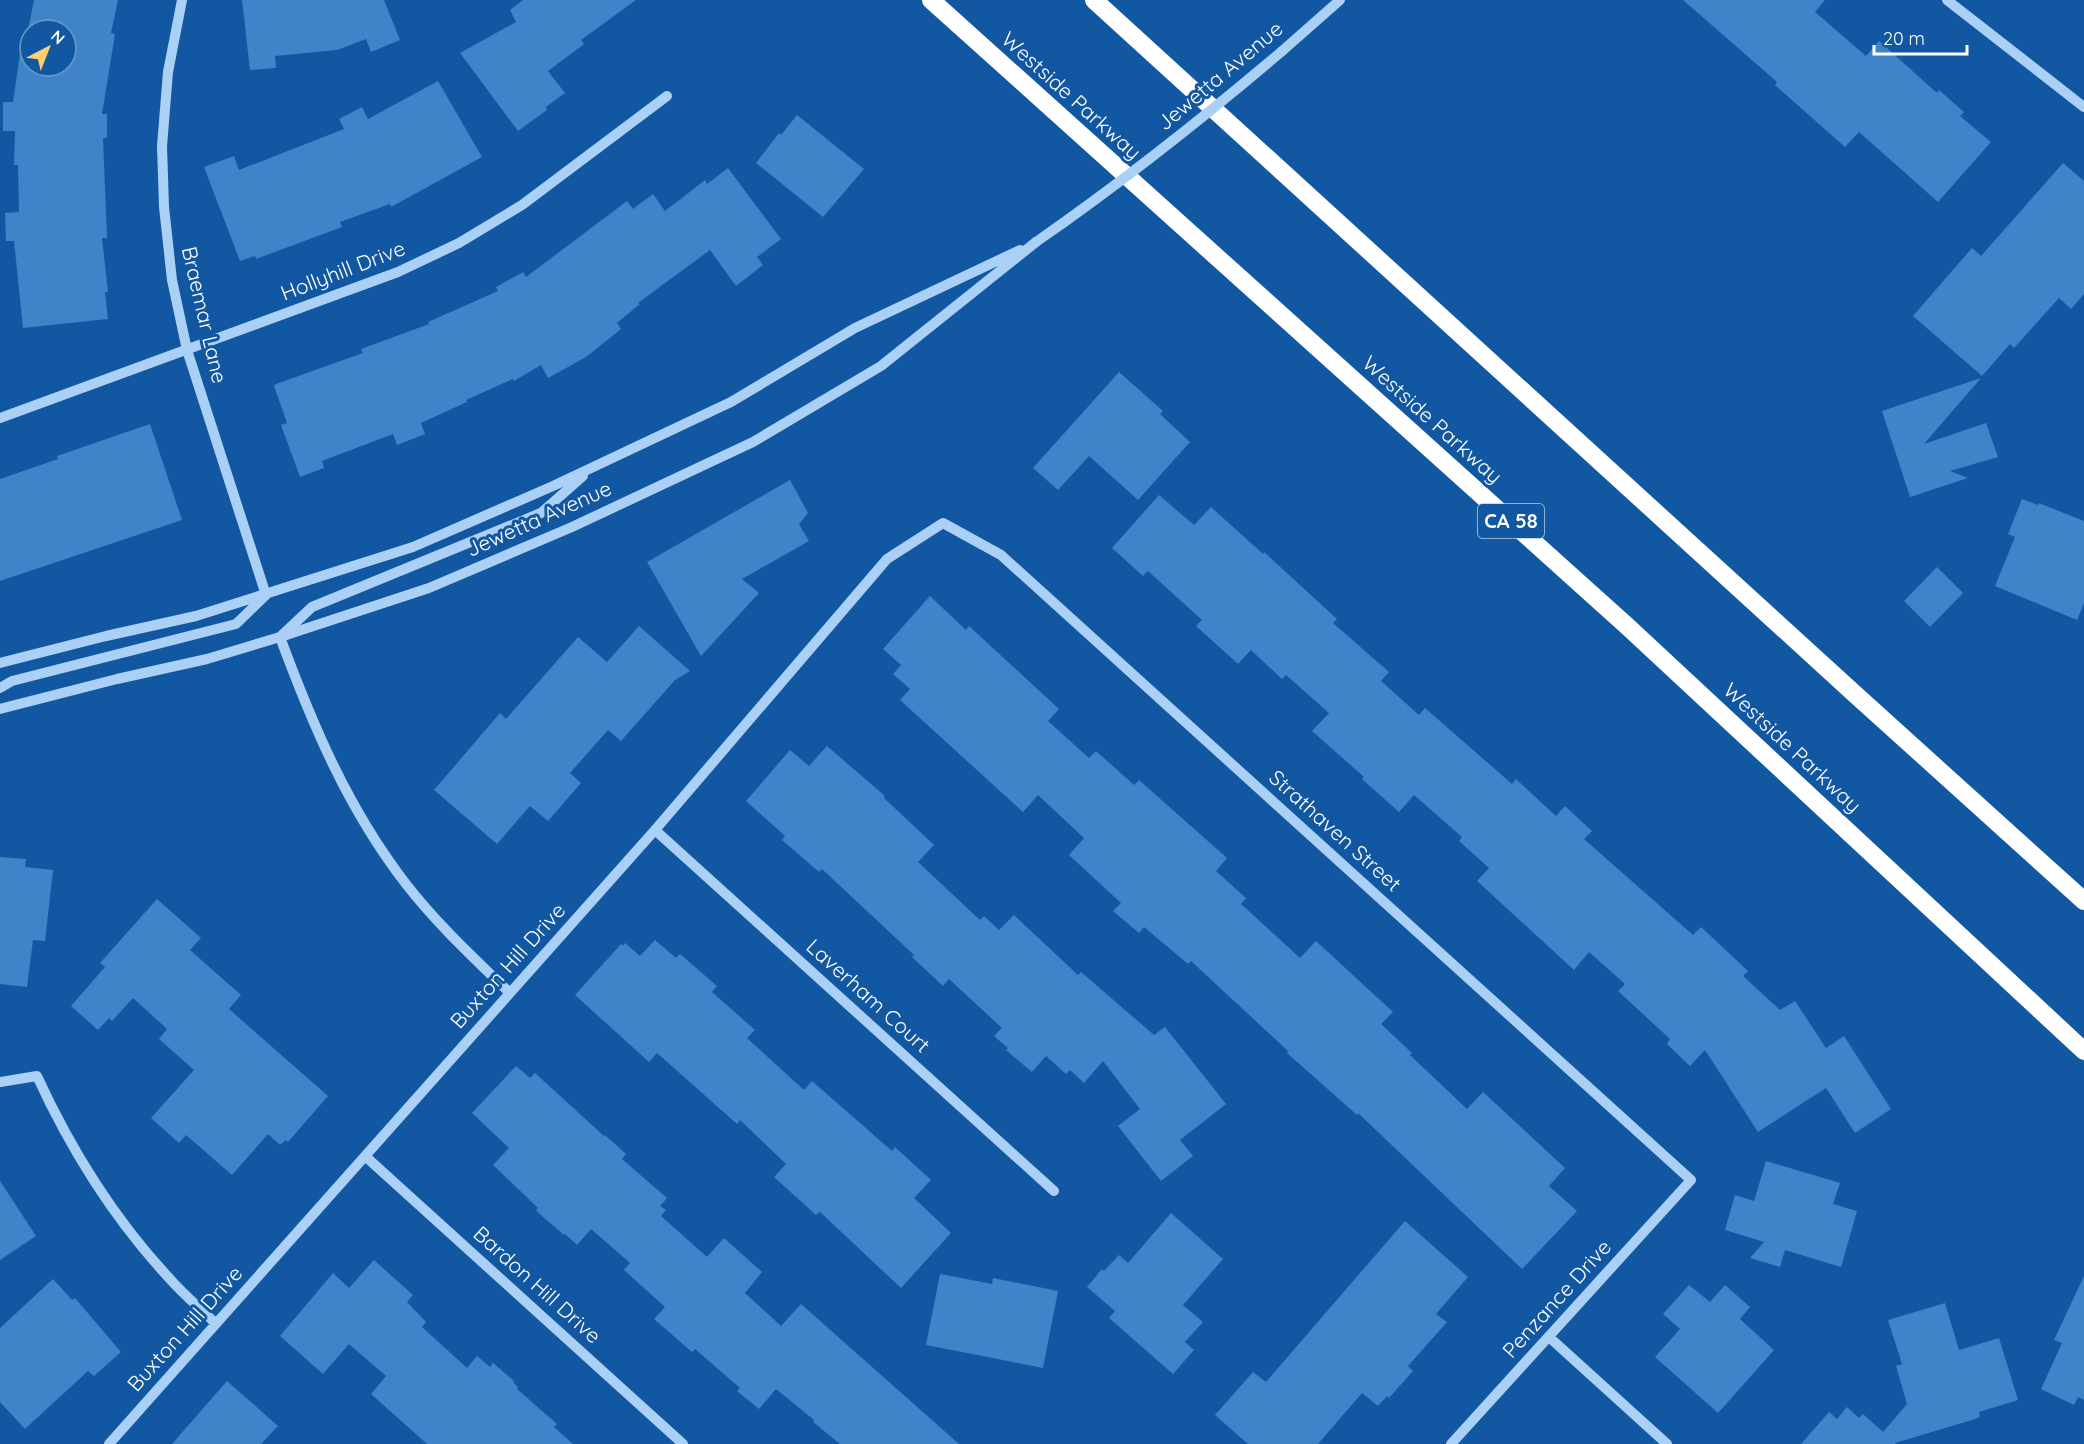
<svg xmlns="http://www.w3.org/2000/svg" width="2084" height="1444" viewBox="0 0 2084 1444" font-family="Quicksand,sans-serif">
<rect width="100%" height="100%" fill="#1257a1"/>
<path fill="#3f83c9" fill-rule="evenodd" d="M 34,0 L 118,0 L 111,33 L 115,34 L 102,114 L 107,114 L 107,138 L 103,138 L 107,238 L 102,238 L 108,292 L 105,292 L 108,319 L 23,328 L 14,241 L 6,241 L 5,213 L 19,212 L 18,165 L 14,165 L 15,131 L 3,131 L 3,102 L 13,102 L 20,53 L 23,54 ZM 30,30 L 66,30 L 66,66 L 30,66 Z
M 242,0 L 384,0 L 400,40 L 371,52 L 366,39 L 337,50 L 275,56 L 276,68 L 250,70 Z
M 523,0 L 636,0 L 581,40 L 584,44 L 548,71 L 565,93 L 546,107 L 547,110 L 518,131 L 460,53 L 516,22 L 510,10 Z
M 1683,0 L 1825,0 L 1815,12 L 1866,56 L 1879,41 L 1937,93 L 1939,90 L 1964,112 L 1960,116 L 1991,142 L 1938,202 L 1859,132 L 1845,147 L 1775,85 L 1777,82 Z
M 438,81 L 482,157 L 391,207 L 390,204 L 340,222 L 342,227 L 256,259 L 255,256 L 240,261 L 204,167 L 234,156 L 239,170 L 344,129 L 339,119 L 362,107 L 368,119 Z
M 797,115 L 864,169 L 823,217 L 756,163 L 779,133 L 781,135 Z
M 2063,163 L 2084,181 L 2084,294 L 2071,309 L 2059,298 L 2014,348 L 2010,344 L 1982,376 L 1913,316 L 1972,248 L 1981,256 Z
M 728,168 L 781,239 L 757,257 L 763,265 L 736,286 L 710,250 L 638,303 L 640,304 L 617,323 L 621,329 L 586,357 L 548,378 L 541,365 L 514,381 L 513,379 L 466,400 L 467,402 L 421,423 L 425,434 L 397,445 L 393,434 L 322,461 L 324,468 L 300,477 L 281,425 L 287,423 L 274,386 L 276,384 L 363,353 L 361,349 L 429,324 L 428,322 L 498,291 L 496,287 L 523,272 L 526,277 L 627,201 L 633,209 L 653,194 L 665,211 L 705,180 L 707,184 Z
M 1119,372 L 1163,411 L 1160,414 L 1190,442 L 1138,500 L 1089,456 L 1058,490 L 1033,468 Z
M 1981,378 L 1924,444 L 1986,423 L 1998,457 L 1950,471 L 1968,478 L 1910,497 L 1882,411 Z
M 150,424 L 182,520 L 0,581 L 0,479 L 58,459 L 57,456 Z
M 790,480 L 808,513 L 799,524 L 809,541 L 742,579 L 759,593 L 701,656 L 647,562 Z
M 1159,495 L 1194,525 L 1211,507 L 1263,554 L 1264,552 L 1337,619 L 1333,623 L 1389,672 L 1381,681 L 1419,715 L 1425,708 L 1512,784 L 1516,779 L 1556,816 L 1565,806 L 1592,831 L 1584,839 L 1693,935 L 1701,927 L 1748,971 L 1743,976 L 1780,1010 L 1795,1001 L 1826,1048 L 1844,1036 L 1891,1109 L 1855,1133 L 1826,1088 L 1758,1132 L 1705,1050 L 1690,1066 L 1667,1044 L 1670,1039 L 1618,991 L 1625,984 L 1589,952 L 1574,970 L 1477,881 L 1489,868 L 1459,841 L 1462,837 L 1414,795 L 1399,812 L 1362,779 L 1364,777 L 1312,731 L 1329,713 L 1286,675 L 1282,679 L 1251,650 L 1238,664 L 1196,626 L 1202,620 L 1148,571 L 1143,576 L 1112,548 Z
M 2022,499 L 2038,505 L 2039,503 L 2084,521 L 2084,603 L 2077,620 L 1995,586 L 2015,537 L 2008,534 Z
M 1937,567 L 1963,593 L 1930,627 L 1904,601 Z
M 930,596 L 966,630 L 969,626 L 1059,709 L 1048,721 L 1089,758 L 1096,751 L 1134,785 L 1139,780 L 1227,858 L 1216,871 L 1246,898 L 1241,904 L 1300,958 L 1316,941 L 1393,1012 L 1381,1024 L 1412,1053 L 1410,1055 L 1467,1109 L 1483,1092 L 1565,1168 L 1549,1186 L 1577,1211 L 1522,1269 L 1358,1113 L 1357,1115 L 1287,1053 L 1288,1051 L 1191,961 L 1188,964 L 1144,927 L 1139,933 L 1113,911 L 1121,903 L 1069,855 L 1084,838 L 1038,795 L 1023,812 L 900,700 L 910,689 L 893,674 L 901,665 L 883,649 Z
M 639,626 L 690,671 L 675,680 L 621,741 L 608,730 L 570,773 L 581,783 L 548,821 L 530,806 L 497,844 L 434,790 L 500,713 L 506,719 L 578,637 L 607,662 Z
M 827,746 L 885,796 L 884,798 L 934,845 L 918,862 L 980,920 L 984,916 L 999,930 L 1014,915 L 1078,975 L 1081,972 L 1154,1035 L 1165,1027 L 1226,1104 L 1180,1140 L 1193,1156 L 1161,1181 L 1118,1126 L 1140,1109 L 1103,1061 L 1084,1083 L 1070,1070 L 1066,1074 L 1046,1056 L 1032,1072 L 1006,1050 L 1008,1048 L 994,1036 L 1002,1028 L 949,979 L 943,986 L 912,957 L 914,955 L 822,869 L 819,872 L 782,840 L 785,836 L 746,801 L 790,750 L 809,766 Z
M 0,857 L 26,859 L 25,867 L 53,870 L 45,941 L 33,940 L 27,987 L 0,984 Z
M 157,899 L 201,938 L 190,950 L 241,995 L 229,1009 L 328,1096 L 288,1142 L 286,1140 L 280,1145 L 268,1134 L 232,1175 L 186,1135 L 179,1143 L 151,1118 L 194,1070 L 159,1039 L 167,1029 L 133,998 L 112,1021 L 109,1018 L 98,1030 L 71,1006 L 105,967 L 100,963 Z
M 655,940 L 676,958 L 680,954 L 717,986 L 712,992 L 755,1030 L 747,1038 L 804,1090 L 812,1081 L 892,1151 L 895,1147 L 931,1180 L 914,1198 L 951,1233 L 901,1288 L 820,1212 L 816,1215 L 774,1177 L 786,1164 L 740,1120 L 737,1124 L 657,1053 L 649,1062 L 575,995 L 621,944 L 623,946 L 625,943 L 640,956 Z
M 516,1066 L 530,1078 L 535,1073 L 604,1136 L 605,1135 L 626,1154 L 622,1159 L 667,1198 L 660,1206 L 666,1210 L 661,1216 L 707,1257 L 724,1238 L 762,1272 L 745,1293 L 781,1326 L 801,1304 L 959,1444 L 840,1444 L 813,1422 L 814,1420 L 776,1389 L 759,1409 L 737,1391 L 740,1388 L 695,1349 L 692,1352 L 654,1319 L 665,1307 L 624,1270 L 630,1263 L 591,1229 L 577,1245 L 565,1234 L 564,1235 L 543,1217 L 536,1210 L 538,1208 L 493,1165 L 509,1148 L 472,1113 Z
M 1766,1161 L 1840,1183 L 1833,1204 L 1857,1211 L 1841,1267 L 1785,1250 L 1780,1267 L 1750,1258 L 1764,1242 L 1725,1230 L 1735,1195 L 1754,1201 Z
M 0,1181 L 36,1236 L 0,1260 Z
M 1171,1213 L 1223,1259 L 1183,1305 L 1203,1322 L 1185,1342 L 1194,1350 L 1173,1374 L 1109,1318 L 1115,1311 L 1087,1287 L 1102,1269 L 1104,1271 L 1119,1255 L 1128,1263 Z
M 1405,1221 L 1468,1277 L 1436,1314 L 1447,1322 L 1408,1366 L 1413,1371 L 1389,1398 L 1387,1396 L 1378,1406 L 1362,1393 L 1318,1444 L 1248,1444 L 1215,1415 L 1253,1372 L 1266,1382 Z
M 374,1260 L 413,1295 L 407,1302 L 426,1322 L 422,1327 L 467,1368 L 477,1356 L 490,1367 L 493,1363 L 514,1381 L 513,1382 L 518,1387 L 517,1389 L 557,1424 L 554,1427 L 573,1444 L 427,1444 L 371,1394 L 386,1376 L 349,1344 L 323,1374 L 280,1336 L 333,1273 L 349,1288 Z
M 940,1274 L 992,1284 L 993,1278 L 1058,1291 L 1043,1368 L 926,1345 Z
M 2084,1276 L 2084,1400 L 2078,1397 L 2074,1405 L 2041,1389 L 2062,1343 L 2054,1340 Z
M 53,1279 L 72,1300 L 75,1298 L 121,1352 L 94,1376 L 88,1371 L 25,1429 L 0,1402 L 0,1328 Z
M 1689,1285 L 1710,1302 L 1725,1285 L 1750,1307 L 1740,1319 L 1774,1350 L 1718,1413 L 1655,1357 L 1680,1329 L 1663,1314 Z
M 1945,1303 L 1959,1350 L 1999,1338 L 2018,1400 L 1979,1412 L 1980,1417 L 1972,1420 L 1895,1443 L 1896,1444 L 1801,1444 L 1829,1412 L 1837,1419 L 1847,1407 L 1859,1418 L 1863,1414 L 1883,1432 L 1907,1404 L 1896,1366 L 1902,1364 L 1888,1320 Z
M 227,1381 L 278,1426 L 261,1444 L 172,1444 Z"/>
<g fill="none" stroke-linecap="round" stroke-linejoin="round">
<path stroke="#abd0f5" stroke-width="10" d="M 1947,0 L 2084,107
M 1281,52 L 1340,0
M 0,418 L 398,272 L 459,243 L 522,205 L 667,96
M 0,663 L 106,636 L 196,616 L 413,547 L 553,486 L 731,402 L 855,328 L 1020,250
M 0,688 L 12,681 L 236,624 L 266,595 L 187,350 L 172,280 L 164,207 L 162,146 L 168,72 L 182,0
M 0,709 L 117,679 L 207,659 L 280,637 L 429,588 L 572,527 L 753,442 L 881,366 L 1036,242
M 655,830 L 1054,1191
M 510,993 C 474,958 437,924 406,884 C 348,809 313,726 280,637 L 312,607 L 541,513 L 583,476
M 0,1082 L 37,1076 C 71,1150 114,1219 170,1279 C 184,1295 201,1309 216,1324
M 365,1156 L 683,1444
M 1549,1337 L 1667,1444
M 109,1444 L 655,830 L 887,559 L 943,523 L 1001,555 L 1691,1180 L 1451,1444"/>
<path stroke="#fff" stroke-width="18" d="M 931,0 L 1627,626 L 2084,1051
M 1094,0 L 1857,696 L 2084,901"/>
<path stroke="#abd0f5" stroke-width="10" d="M 1036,242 C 1121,183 1202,119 1281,52"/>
</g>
<g text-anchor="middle" stroke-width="6" stroke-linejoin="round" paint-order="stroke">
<rect fill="#1257a1" stroke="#b8cde3" stroke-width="1.5" x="1478" y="504" width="66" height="34" rx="4.5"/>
<g font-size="20" font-weight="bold" fill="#fff">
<text x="1511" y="528">CA 58</text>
</g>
<g font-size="21" fill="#fff" stroke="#1257a1">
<text transform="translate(1220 76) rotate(-40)" y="7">Jewetta Avenue</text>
<text transform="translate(1071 96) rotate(42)" y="7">Westside Parkway</text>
<text transform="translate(343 271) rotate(-21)" y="7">Hollyhill Drive</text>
<text transform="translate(204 315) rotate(77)" y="7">Braemar Lane</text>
<text transform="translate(1432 420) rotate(42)" y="7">Westside Parkway</text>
<text transform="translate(539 519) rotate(-24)" y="7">Jewetta Avenue</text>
<text transform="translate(1792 748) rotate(43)" y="7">Westside Parkway</text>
<text transform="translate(1335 831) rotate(42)" y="7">Strathaven Street</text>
<text transform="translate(508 966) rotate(-48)" y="7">Buxton Hill Drive</text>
<text transform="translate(868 996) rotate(42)" y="7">Laverham Court</text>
<text transform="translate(537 1285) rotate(42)" y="7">Bardon Hill Drive</text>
<text transform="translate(1557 1299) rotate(-48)" y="7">Penzance Drive</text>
<text transform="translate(185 1329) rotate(-48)" y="7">Buxton Hill Drive</text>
</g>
</g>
<g transform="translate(48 48) rotate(42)"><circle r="28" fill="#1257a1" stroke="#719ac7" stroke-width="1.5"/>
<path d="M0-4.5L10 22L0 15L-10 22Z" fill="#ffcf6f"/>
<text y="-9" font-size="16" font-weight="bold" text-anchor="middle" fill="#ffffff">N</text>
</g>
<path d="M1874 45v9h93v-9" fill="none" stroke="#ffffff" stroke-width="3"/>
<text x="1883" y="45" font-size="18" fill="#ffffff" stroke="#1257a1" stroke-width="4.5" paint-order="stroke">20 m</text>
</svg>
